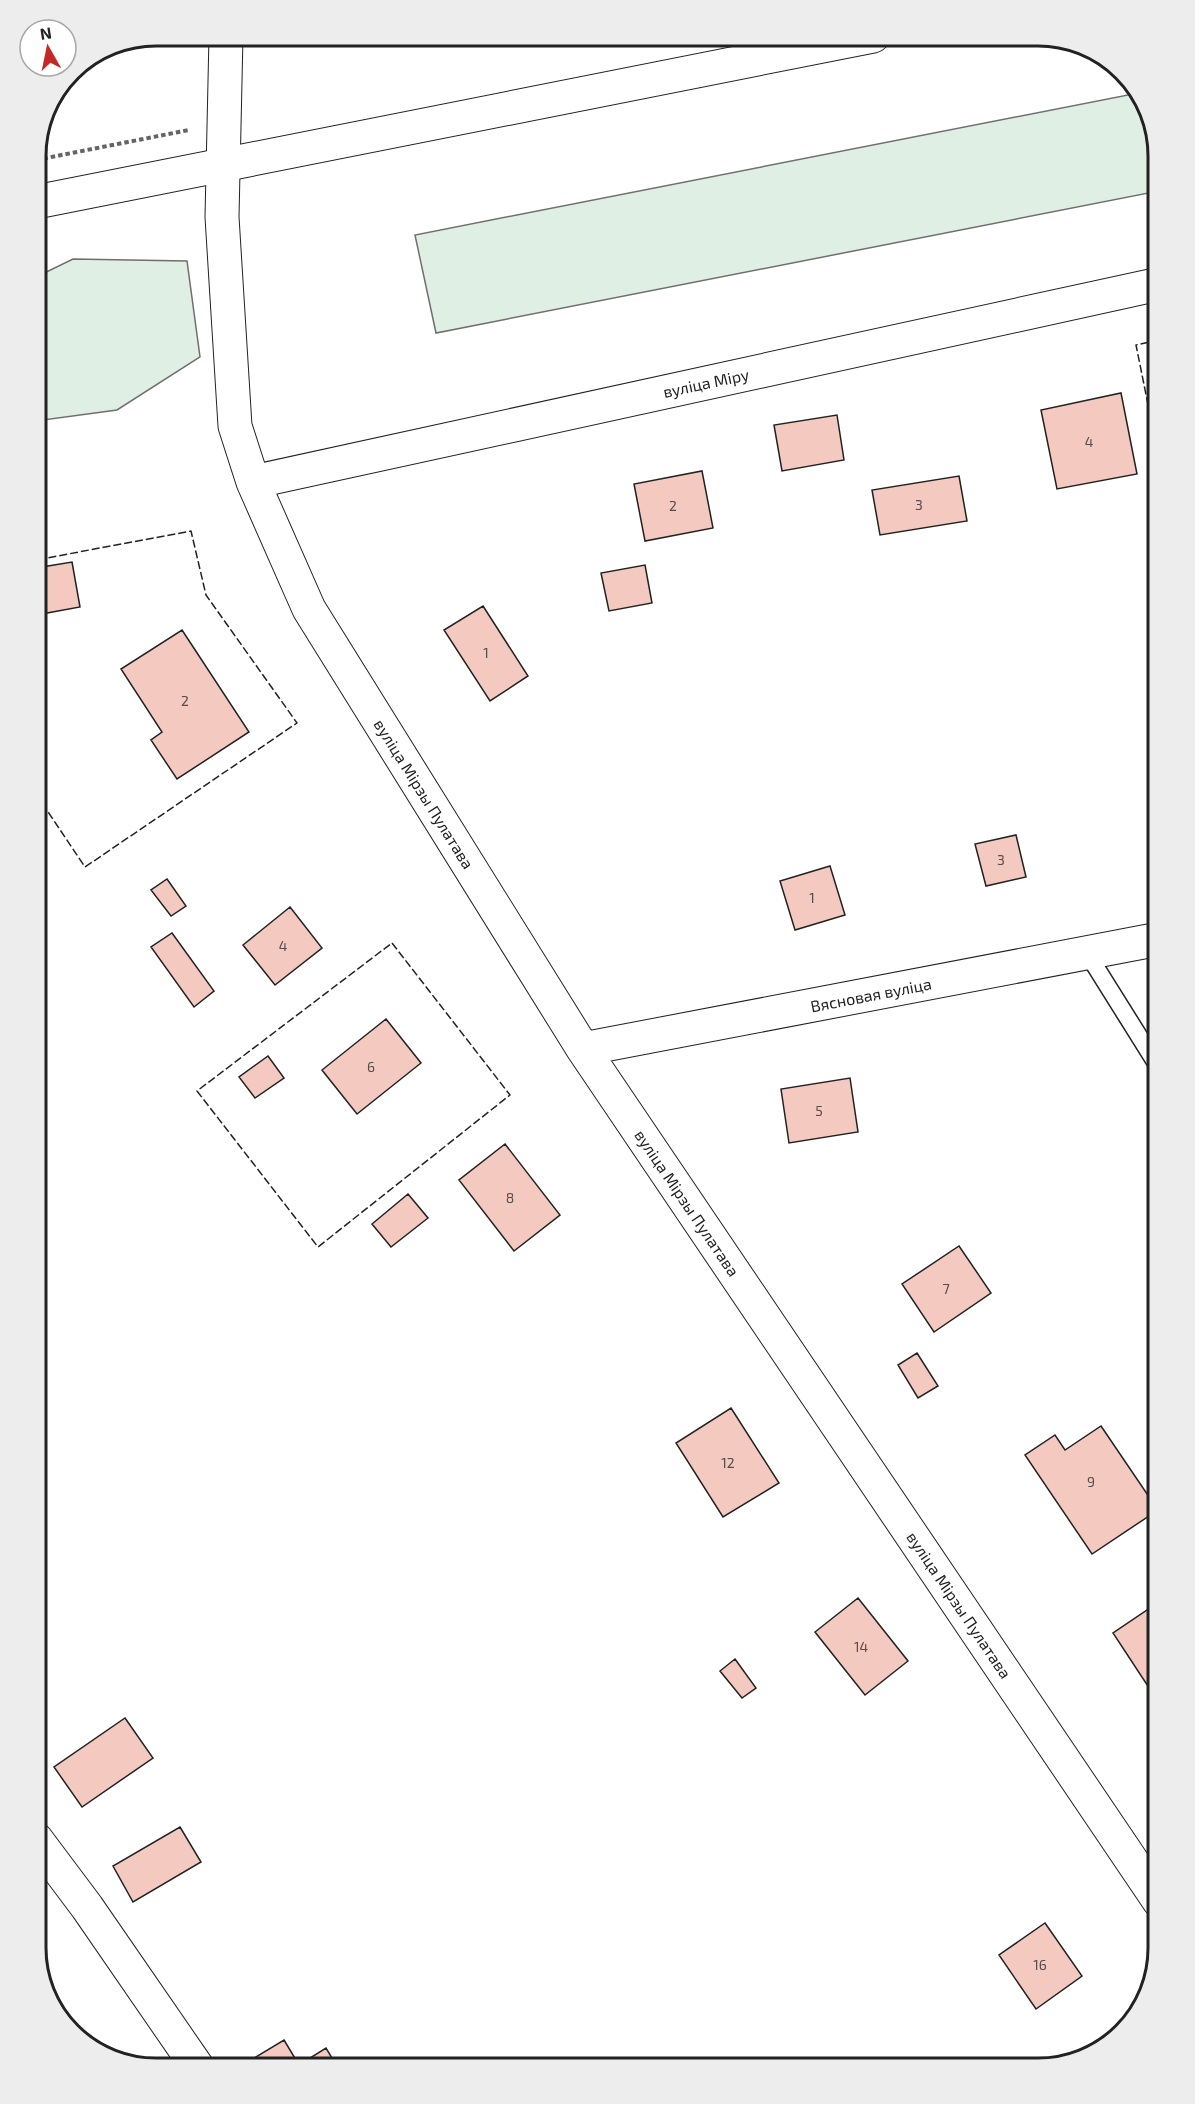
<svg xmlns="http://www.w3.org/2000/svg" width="1195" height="2104" viewBox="0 0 1195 2104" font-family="'Exo 2',sans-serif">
<rect width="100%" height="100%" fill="#fff"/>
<path fill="#e0efe3" stroke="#6f6f6f" stroke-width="1.5" d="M 1138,93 L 1147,104 L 1159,157 L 1159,191 L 436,333 L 415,235 Z
M 73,259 L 187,261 L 200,357 L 117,410 L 36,421 L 36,277 Z"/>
<path fill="#f3c9c0" stroke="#222" stroke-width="1.5" d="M 1121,393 L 1137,474 L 1057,489 L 1041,410 Z
M 837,415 L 844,460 L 782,471 L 774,425 Z
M 702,471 L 713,528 L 645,541 L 634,484 Z
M 959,476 L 967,521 L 880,535 L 872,490 Z
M 72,562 L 80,607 L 36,615 L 36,568 Z
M 645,565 L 652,603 L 609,611 L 601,573 Z
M 483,606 L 528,676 L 490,701 L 444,630 Z
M 182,630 L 249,732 L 177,779 L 151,740 L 162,732 L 121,669 Z
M 1016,835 L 1026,877 L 986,886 L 975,844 Z
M 830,866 L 845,915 L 795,930 L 780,881 Z
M 167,879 L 186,906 L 171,916 L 151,890 Z
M 290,907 L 322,948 L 275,985 L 243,945 Z
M 172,933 L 214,991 L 194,1007 L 151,947 Z
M 386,1019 L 421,1063 L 357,1114 L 322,1070 Z
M 268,1056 L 284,1078 L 255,1098 L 239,1077 Z
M 850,1078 L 858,1132 L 789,1143 L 781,1089 Z
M 505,1144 L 560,1215 L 514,1251 L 459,1180 Z
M 408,1194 L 428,1218 L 391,1247 L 372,1224 Z
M 959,1246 L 991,1293 L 934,1332 L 902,1284 Z
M 917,1353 L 938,1386 L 918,1398 L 898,1365 Z
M 731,1408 L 779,1483 L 723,1517 L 676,1443 Z
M 1101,1426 L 1158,1510 L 1092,1554 L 1025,1455 L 1055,1435 L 1065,1450 Z
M 858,1598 L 908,1661 L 865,1695 L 815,1632 Z
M 1159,1602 L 1159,1703 L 1113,1633 Z
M 735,1659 L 756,1688 L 742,1698 L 720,1671 Z
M 125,1718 L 153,1758 L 82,1807 L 54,1767 Z
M 180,1827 L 201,1862 L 133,1902 L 113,1866 Z
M 1045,1923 L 1082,1976 L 1036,2009 L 999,1955 Z
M 284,2040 L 299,2065 L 326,2048 L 338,2068 L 249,2068 L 246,2063 Z"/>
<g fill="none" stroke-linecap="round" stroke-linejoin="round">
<g stroke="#222" stroke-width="19">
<path id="service" d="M 1087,953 L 1159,1068"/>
</g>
<g stroke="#222" stroke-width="35">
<path id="minor" d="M 226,36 L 222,217 L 235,426 L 253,482 L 309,609 L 583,1049 L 1159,1901
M 253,482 L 1159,284
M 583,1049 L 1159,939
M 36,1839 L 87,1907 L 198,2068"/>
</g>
<g stroke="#222" stroke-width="35">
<path id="secondary" d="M 36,202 L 873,36"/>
</g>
<path stroke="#646464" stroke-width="4" stroke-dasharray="4.5 3" stroke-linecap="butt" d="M 36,160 L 189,130"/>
<use href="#service" stroke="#fff" stroke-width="16"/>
<use href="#minor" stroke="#fff" stroke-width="33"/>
<use href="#secondary" stroke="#fff" stroke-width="33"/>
<path stroke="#222" stroke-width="1.5" stroke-dasharray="8 3" stroke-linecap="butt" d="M 1159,459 L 1136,345 L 1159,340
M 36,794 L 85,867 L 297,723 L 206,595 L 191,531 L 36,560
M 392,943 L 510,1095 L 318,1247 L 197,1091 Z"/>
</g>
<g text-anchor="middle" stroke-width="4.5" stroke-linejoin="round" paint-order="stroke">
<g font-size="14" fill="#564c4a">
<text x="1089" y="447">4</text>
<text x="919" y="510">3</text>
<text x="673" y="511">2</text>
<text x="486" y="658">1</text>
<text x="185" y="706">2</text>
<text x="1001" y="865">3</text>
<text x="812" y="903">1</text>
<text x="283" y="951">4</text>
<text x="371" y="1072">6</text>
<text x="819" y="1116">5</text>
<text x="510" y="1203">8</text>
<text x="946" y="1294">7</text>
<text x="728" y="1468">12</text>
<text x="1091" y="1487">9</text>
<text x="861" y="1652">14</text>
<text x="1040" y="1970">16</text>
</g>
<g font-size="16" fill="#222" stroke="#fff">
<text transform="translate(706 383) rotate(-12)" y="6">вуліца Міру</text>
<text transform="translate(424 794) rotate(58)" y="6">вуліца Мірзы Пулатава</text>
<text transform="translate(871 995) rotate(-11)" y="6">Вясновая вуліца</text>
<text transform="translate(687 1203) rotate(56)" y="6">вуліца Мірзы Пулатава</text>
<text transform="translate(959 1605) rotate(56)" y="6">вуліца Мірзы Пулатава</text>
</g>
</g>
<path d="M0 0H1195V2104H0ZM156 46H1038A110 110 0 0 1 1148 156V1948A110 110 0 0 1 1038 2058H156A110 110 0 0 1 46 1948V156A110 110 0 0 1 156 46Z" fill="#ededed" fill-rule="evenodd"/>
<path fill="none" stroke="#222" stroke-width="3" d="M156 46H1038A110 110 0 0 1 1148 156V1948A110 110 0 0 1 1038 2058H156A110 110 0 0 1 46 1948V156A110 110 0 0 1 156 46Z"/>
<g transform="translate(48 48) rotate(351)"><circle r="28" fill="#ffffff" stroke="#a7a7a7" stroke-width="1.5"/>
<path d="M0-4.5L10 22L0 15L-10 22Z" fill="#c62828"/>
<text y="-9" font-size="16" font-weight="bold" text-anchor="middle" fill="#222222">N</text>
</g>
</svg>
